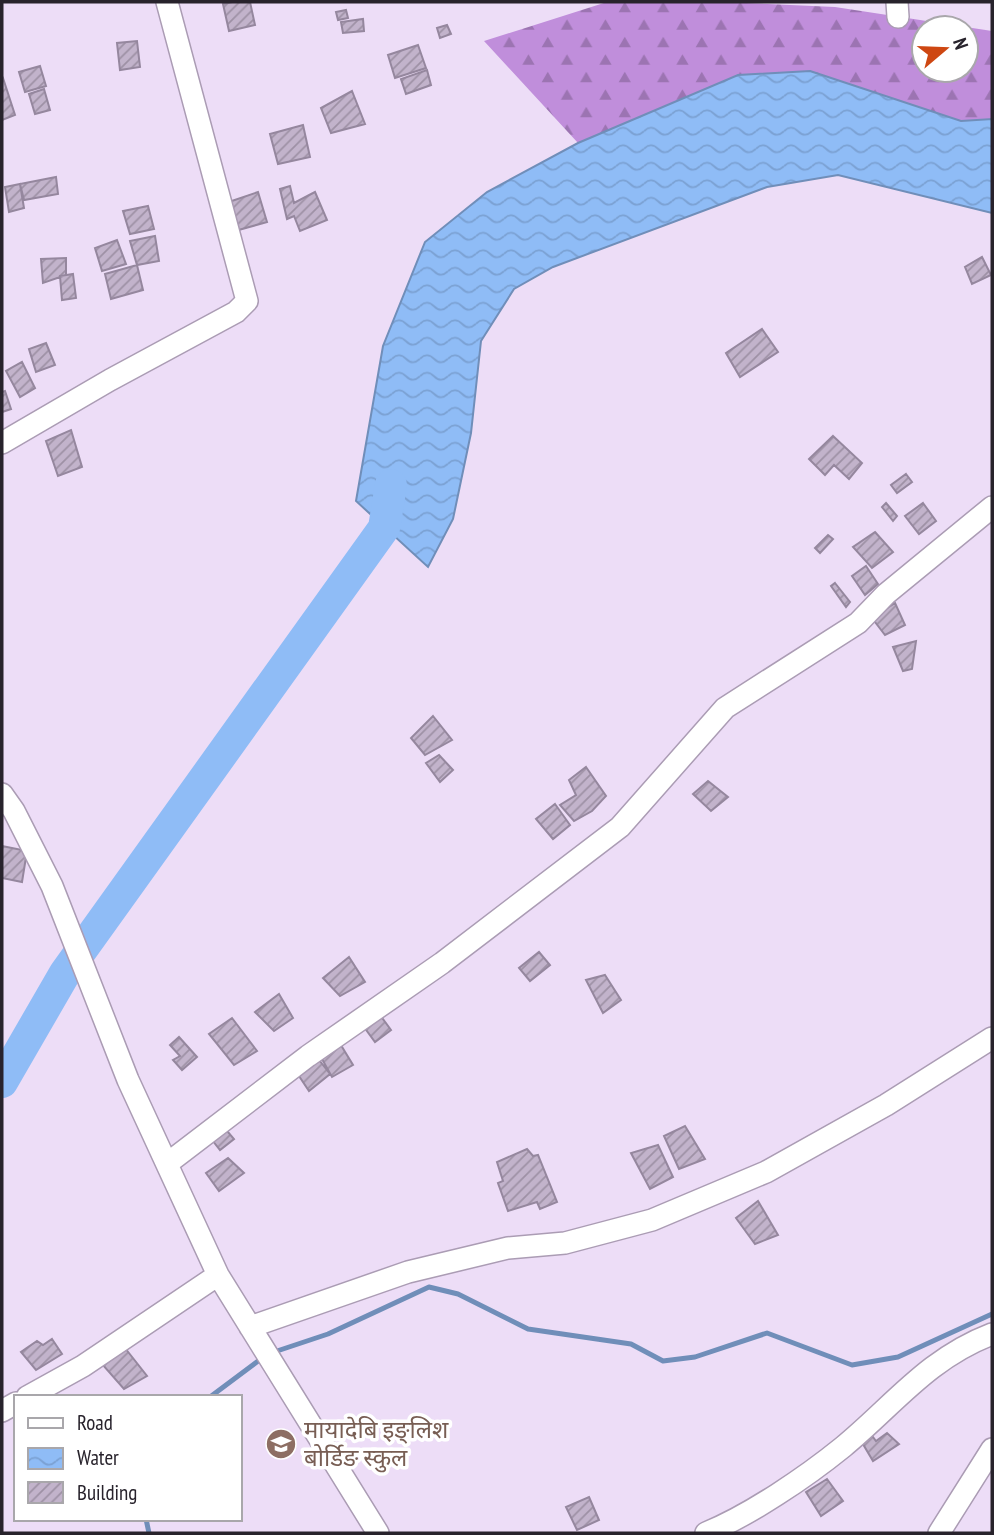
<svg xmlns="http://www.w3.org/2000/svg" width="994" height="1535" viewBox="0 0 994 1535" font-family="'PT Sans Narrow','Noto Sans Devanagari',sans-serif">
<defs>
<pattern id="forest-firs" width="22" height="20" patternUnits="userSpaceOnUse" patternTransform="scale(1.75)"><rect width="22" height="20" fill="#c08edb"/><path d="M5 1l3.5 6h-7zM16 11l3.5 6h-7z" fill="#9c74b2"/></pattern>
<pattern id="water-waves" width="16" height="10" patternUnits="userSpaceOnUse" patternTransform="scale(1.75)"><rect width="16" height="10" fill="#8fbcf6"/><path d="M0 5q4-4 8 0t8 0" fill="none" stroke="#7ba1d3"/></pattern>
<pattern id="building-hatch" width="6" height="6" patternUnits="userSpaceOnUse" patternTransform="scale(1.75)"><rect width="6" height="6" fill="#c2b3cb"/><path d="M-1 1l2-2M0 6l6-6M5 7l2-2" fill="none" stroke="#9e91a5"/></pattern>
</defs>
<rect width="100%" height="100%" fill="#edddf7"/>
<path fill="url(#forest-firs)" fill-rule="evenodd" d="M 607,2 L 722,2 L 835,7 L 992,31 L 992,119 L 961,121 L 810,71 L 738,75 L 578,143 L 484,41 ZM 924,28 L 966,28 L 966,70 L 924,70 Z"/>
<path fill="url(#water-waves)" stroke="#708eb9" stroke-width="2" d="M 810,71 L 961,121 L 992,119 L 992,213 L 838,175 L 767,187 L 553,267 L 514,289 L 481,341 L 471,433 L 453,519 L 428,567 L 356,501 L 383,346 L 425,242 L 487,192 L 578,143 L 738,75 Z"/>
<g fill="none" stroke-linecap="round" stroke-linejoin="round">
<path stroke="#708eb9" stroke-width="5" d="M 274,1352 L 328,1334 L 429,1287 L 458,1294 L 528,1329 L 631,1344 L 663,1361 L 695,1357 L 767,1333 L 852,1365 L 898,1357 L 992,1314
M 210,1397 L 262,1358
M 146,1519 L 149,1533"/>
<path stroke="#8fbcf6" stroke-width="32" d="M 2,1082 L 65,973 L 384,528 L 391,485"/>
</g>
<path fill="url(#building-hatch)" stroke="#95879e" stroke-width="2" d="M 232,2 L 250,2 L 255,25 L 229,31 L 223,4 Z
M 346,10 L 348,18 L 338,20 L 336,12 Z
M 363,19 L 364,31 L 343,33 L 341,22 Z
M 447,25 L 451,34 L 440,38 L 437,28 Z
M 137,41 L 140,67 L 120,70 L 117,43 Z
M 418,45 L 426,68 L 395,78 L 388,55 Z
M 40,66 L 46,86 L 25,92 L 19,72 Z
M 427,70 L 431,85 L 406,94 L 401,79 Z
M 3,78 L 15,115 L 2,120 L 2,79 Z
M 44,89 L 50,110 L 35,114 L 29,94 Z
M 352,91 L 365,124 L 331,133 L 321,108 Z
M 303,125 L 310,157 L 278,164 L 270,134 Z
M 56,177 L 58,194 L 24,200 L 20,184 Z
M 20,184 L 24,208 L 9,212 L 5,187 Z
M 290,186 L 294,203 L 315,192 L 327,220 L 300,231 L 294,216 L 287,219 L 280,189 Z
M 258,192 L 267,222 L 235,231 L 226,203 Z
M 148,206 L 154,229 L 130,234 L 123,211 Z
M 155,236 L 159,261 L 137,265 L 130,241 Z
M 117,240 L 126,264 L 102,271 L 95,248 Z
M 982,257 L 991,275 L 972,284 L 965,267 Z
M 66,258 L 66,275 L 43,283 L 41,259 Z
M 137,265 L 143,290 L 111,299 L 105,274 Z
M 73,274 L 76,298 L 62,300 L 60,276 Z
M 762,329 L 778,352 L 740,377 L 726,353 Z
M 46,343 L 55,365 L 36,372 L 29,349 Z
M 22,362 L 35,388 L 20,397 L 6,371 Z
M 5,391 L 11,409 L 2,412 L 2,392 Z
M 71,430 L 82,467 L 58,476 L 46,441 Z
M 833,436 L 862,463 L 849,479 L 834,465 L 825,475 L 809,459 Z
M 906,474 L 912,482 L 897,493 L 891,485 Z
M 886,503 L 897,516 L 893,521 L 882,507 Z
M 923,503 L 936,521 L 919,534 L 905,516 Z
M 875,532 L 893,552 L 872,568 L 853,547 Z
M 828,535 L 833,539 L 820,553 L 815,548 Z
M 866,566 L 878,584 L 865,595 L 852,576 Z
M 835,583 L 850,602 L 846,607 L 831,586 Z
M 895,603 L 905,625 L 885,635 L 872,618 Z
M 916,641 L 912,669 L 903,671 L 893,647 Z
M 433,716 L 452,740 L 425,755 L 411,738 Z
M 439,755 L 453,770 L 440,782 L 426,763 Z
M 586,767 L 606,796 L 592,811 L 574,821 L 560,805 L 576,795 L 569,780 Z
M 708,781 L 728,797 L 711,811 L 693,794 Z
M 555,804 L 570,825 L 553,839 L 536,819 Z
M 2,846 L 27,851 L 22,882 L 2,878 Z
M 539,952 L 550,965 L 530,981 L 519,968 Z
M 349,957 L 365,982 L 340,996 L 323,978 Z
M 605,975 L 621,1000 L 603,1013 L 586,980 Z
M 279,994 L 293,1018 L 274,1031 L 255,1012 Z
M 380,1015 L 391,1030 L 375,1042 L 364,1027 Z
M 232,1018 L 257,1051 L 234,1065 L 209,1034 Z
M 179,1037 L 197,1057 L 182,1070 L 173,1060 L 180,1056 L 170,1045 Z
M 336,1037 L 353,1065 L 332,1077 L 317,1050 Z
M 316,1056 L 330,1074 L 309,1091 L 295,1070 Z
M 222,1125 L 234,1139 L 220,1150 L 209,1136 Z
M 685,1126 L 705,1159 L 679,1169 L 664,1136 Z
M 658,1145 L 673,1177 L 650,1189 L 631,1153 Z
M 527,1149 L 533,1156 L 538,1155 L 557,1202 L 540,1209 L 537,1202 L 508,1211 L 498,1183 L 503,1181 L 497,1162 Z
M 228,1158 L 244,1173 L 219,1191 L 206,1173 Z
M 758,1201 L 778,1235 L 755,1244 L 736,1218 Z
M 52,1339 L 62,1354 L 36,1370 L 21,1352 L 37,1341 L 43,1345 Z
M 125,1348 L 147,1376 L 124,1389 L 102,1364 Z
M 870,1433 L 876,1441 L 887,1433 L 899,1444 L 873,1461 L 860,1439 Z
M 827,1479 L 843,1501 L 821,1516 L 806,1492 Z
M 589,1497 L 599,1520 L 577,1530 L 566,1507 Z"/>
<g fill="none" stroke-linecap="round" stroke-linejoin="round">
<g stroke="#ab9cb4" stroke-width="24">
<path id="street" d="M 897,2 L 898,17
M 2,443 L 110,380 L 236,312 L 247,301 L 167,2
M 2,794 L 14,811 L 52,886 L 128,1080 L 218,1275 L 378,1533
M 168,1163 L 308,1056 L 442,963 L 620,827 L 725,708 L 858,623 L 886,594 L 992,507
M 250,1327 L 408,1272 L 508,1248 L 565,1243 L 652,1220 L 766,1172 L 886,1105 L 992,1038
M 27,1397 L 83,1366 L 218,1275
M 2,1411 L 16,1403
M 706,1533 C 750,1515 806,1477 843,1447 C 894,1405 927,1359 992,1334
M 939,1533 L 992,1449"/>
</g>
<use href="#street" stroke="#fff" stroke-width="21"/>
</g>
<defs>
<g id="school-disc" transform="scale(1.575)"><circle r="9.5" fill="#8d6e63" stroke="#fff"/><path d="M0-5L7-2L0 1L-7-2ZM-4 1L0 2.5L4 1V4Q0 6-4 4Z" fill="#fff"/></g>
</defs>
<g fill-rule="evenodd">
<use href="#school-disc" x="281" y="1444"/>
</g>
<g text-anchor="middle" stroke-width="7" stroke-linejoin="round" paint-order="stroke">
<g font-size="24" fill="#785e54" stroke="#fff" text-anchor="start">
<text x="304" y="1438">मायादेबि इङ्लिश<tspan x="304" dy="28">बोर्डिङ स्कुल</tspan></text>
</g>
</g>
<rect width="994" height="1535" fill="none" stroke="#28232c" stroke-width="7"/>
<rect x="14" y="1395" width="228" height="126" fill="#ffffff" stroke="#a9a7ab" stroke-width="2"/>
<rect x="28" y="1418" width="35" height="10" fill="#ffffff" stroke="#a9a7ab" stroke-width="2"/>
<text x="77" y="1430" font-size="21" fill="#28232c">Road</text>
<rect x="28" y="1448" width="35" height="21" fill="url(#water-waves)" stroke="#a9a7ab" stroke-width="2"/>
<text x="77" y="1465" font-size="21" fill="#28232c">Water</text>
<rect x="28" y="1482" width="35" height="21" fill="url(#building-hatch)" stroke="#a9a7ab" stroke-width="2"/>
<text x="77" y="1500" font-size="21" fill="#28232c">Building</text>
<g transform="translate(945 49) rotate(71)"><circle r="33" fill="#ffffff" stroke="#a9a7ab" stroke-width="2"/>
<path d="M0-5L12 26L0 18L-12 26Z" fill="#ce4712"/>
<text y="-10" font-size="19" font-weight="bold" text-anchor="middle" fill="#28232c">N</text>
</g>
</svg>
